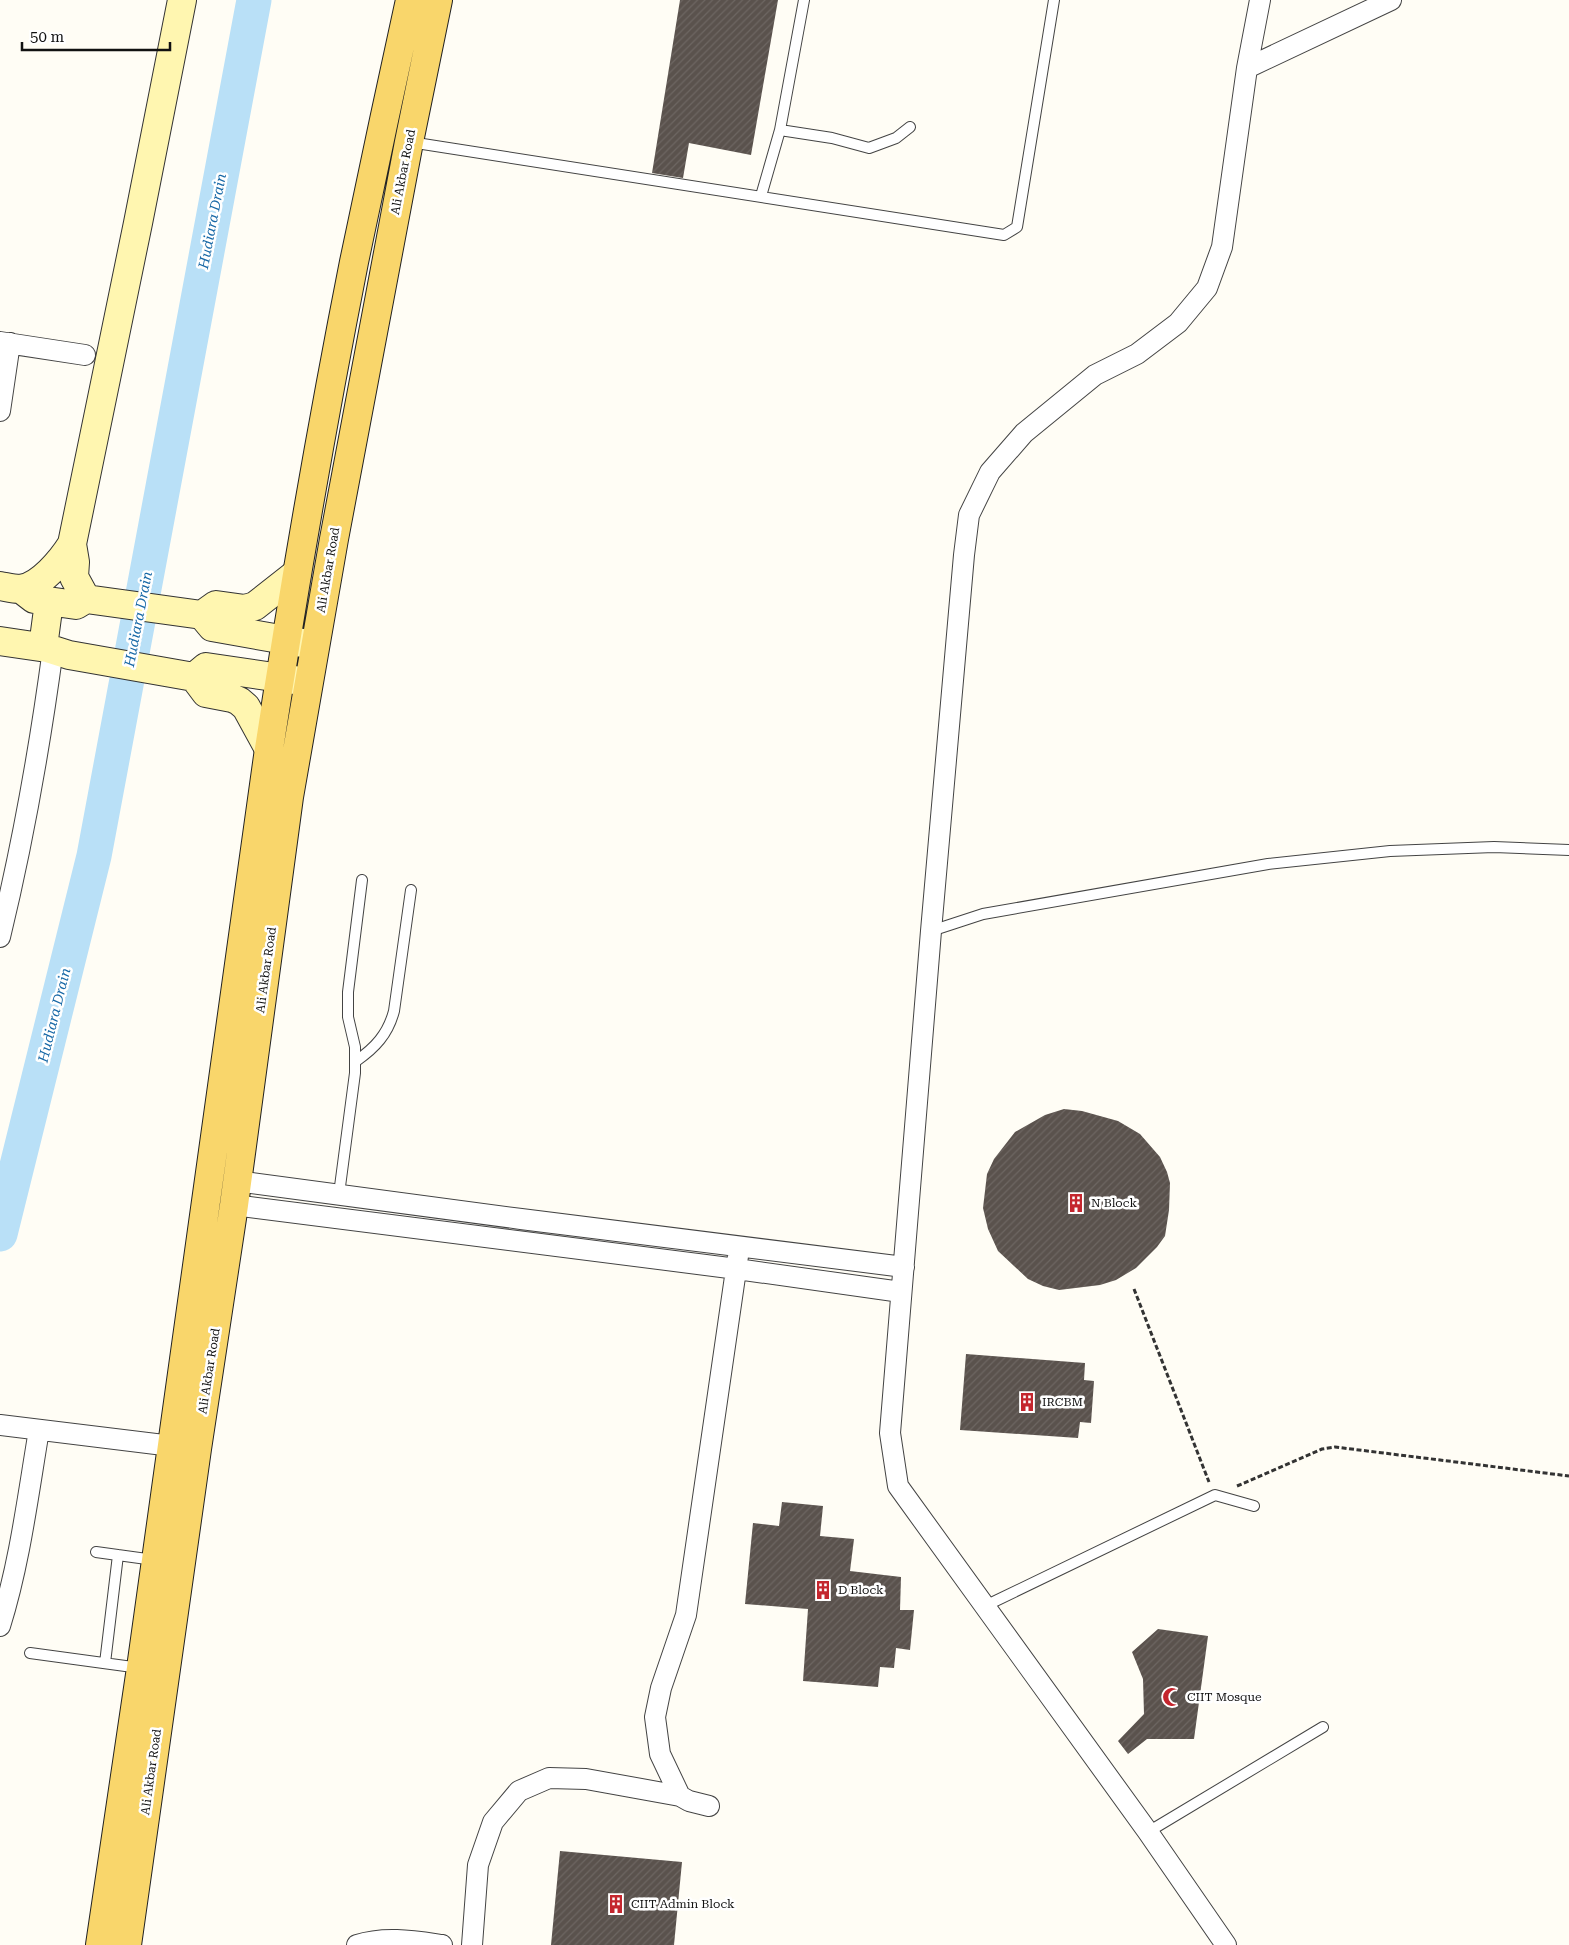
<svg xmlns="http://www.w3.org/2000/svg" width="1569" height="1945" viewBox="0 0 1569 1945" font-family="'Roboto Serif',serif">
<defs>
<pattern id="building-hatch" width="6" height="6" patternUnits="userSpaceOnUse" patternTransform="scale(1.25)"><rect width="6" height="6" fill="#5a524d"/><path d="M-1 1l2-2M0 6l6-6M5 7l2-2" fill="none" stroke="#6d6662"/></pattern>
</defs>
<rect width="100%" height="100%" fill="#fffdf5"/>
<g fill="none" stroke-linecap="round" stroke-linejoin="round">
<path stroke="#b9e0f7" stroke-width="35" d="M 0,1234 L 94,856 L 254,0"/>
</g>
<path fill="url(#building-hatch)" d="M 680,0 L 778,0 L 751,155 L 689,143 L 683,178 L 652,173 Z
M 1064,1109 L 1082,1111 L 1118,1121 L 1140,1134 L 1160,1157 L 1167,1172 L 1170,1183 L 1169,1210 L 1165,1236 L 1157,1247 L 1136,1268 L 1116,1280 L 1100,1285 L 1059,1290 L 1043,1286 L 1028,1279 L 998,1251 L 988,1229 L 983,1208 L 987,1174 L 994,1159 L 1015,1132 L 1045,1115 Z
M 966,1354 L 1085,1363 L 1084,1380 L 1094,1381 L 1091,1423 L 1080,1422 L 1078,1438 L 960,1430 Z
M 782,1502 L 823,1506 L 820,1536 L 854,1539 L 850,1571 L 901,1577 L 900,1610 L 914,1610 L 910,1650 L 896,1648 L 894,1668 L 880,1667 L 878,1687 L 803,1681 L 808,1609 L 745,1604 L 753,1523 L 779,1526 Z
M 1158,1629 L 1208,1636 L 1194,1739 L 1147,1739 L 1128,1754 L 1118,1741 L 1144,1714 L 1143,1679 L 1132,1652 Z
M 560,1851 L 682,1862 L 674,1945 L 551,1945 Z"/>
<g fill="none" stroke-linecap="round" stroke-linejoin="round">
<g stroke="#444" stroke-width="12">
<path id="service" d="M 780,130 L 832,138 L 869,148 L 896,138 L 910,127
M 410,142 L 1004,235 L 1017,227 L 1054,0
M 761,196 L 780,130 L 804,0
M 931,931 L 983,914 L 1268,864 L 1390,851 L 1494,847 L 1569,850
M 356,1061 C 375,1048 388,1034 394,1011 L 411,890
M 339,1194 L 355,1073 L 355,1047 L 348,1017 L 348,992 L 362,880
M 96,1552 L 154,1560
M 985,1606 L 1215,1495 L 1254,1506
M 30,1653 L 140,1668
M 105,1663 L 118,1555
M 1148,1832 L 1323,1727"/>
</g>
<g stroke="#444" stroke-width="22">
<path id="minor" d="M 1247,68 L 1391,0
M 0,342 L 85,355
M 0,411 L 10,343
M 0,937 C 23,842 40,746 53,649
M 236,1181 L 521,1219 L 904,1267
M 234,1205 L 737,1269 L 901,1292
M 0,1425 L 172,1446
M 0,1626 C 20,1562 28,1495 39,1430
M 709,1806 L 689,1801 L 680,1796 L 660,1754 L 655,1717 L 661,1688 L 686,1615 L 738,1256
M 357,1945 C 385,1936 414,1941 442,1945
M 472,1945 L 478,1865 L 493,1822 L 519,1791 L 549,1778 L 586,1779 L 680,1796
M 1226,1945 L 1148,1832 L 898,1486 L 890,1433 L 931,931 L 964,555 L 969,515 L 990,472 L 1024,433 L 1095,375 L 1137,354 L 1178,323 L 1207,288 L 1222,247 L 1247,68 L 1260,0"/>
</g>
<g stroke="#333" stroke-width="30">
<path id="secondary" d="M 182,0 L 138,223 L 72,544 L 75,562 L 74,577 L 86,599 L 202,615 L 212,627 L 314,645
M 0,586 C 6,587 13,589 20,589 C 40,587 62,560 72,544
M 21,589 L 34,599 L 76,605 L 86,599
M 202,615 L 216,605 L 245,609 L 255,606 L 297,573
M 0,641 L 47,648 L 69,655 L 194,677 L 206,693 L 232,698 L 239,701 L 246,707 L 269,749
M 43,647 L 49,602
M 194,677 L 206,667 L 308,682"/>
</g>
<g stroke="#222" stroke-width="30">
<path id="primary" d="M 100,1945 L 141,1668 L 269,749 C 294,586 322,424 354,262 C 372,175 391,87 410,0
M 127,1945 L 197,1449 L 234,1205 L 289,797 L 334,539 L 409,142 L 438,0"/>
</g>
<path stroke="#333" stroke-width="3" stroke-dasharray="5 2.5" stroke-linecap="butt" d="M 1134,1289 L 1209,1482
M 1237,1486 L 1322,1449 L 1335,1447 L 1569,1476"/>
<use href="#service" stroke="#fff" stroke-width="10"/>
<use href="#minor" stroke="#fff" stroke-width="20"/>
<use href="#secondary" stroke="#fff6b0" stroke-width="28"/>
<use href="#primary" stroke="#f9d66b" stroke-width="28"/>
</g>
<defs>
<g id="building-bare" transform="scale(1.5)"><path d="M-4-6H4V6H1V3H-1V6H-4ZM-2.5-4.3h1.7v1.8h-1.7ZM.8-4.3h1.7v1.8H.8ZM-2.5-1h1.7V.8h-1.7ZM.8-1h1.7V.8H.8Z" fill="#c4262e" stroke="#fff" stroke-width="2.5" paint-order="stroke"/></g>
<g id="mosque-bare" transform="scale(1.5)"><path d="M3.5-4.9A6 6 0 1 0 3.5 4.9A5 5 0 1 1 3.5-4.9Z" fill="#c4262e" stroke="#fff" stroke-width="2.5" paint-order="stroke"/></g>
</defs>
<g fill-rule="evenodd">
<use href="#building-bare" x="1076" y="1203"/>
<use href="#building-bare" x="1027" y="1402"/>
<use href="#building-bare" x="823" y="1590"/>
<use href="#mosque-bare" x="1172" y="1697"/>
<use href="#building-bare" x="616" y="1904"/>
</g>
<g text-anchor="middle" stroke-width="5" stroke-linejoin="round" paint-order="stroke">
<g font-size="12" fill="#111" stroke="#fff">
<text transform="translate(403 172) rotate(-79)" y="4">Ali Akbar Road</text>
<text transform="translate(328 570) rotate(-80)" y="4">Ali Akbar Road</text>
<text transform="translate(266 970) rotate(-82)" y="4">Ali Akbar Road</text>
<text transform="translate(209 1371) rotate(-81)" y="4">Ali Akbar Road</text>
<text transform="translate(151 1772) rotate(-82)" y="4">Ali Akbar Road</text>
</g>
<g font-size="12" fill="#111" stroke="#fff" text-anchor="start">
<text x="1091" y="1207">N Block</text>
<text x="1042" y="1406">IRCBM</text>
<text x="838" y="1594">D Block</text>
<text x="1187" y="1701">CIIT Mosque</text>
<text x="631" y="1908">CIIT Admin Block</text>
</g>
<g font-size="14" font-style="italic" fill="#1768a6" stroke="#fff">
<text transform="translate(212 221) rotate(-79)" y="5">Hudiara Drain</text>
<text transform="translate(138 619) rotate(-79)" y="5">Hudiara Drain</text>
<text transform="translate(54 1015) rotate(-76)" y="5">Hudiara Drain</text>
</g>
</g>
<path d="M22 42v8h148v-8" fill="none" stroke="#111111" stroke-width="2.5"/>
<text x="30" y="42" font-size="15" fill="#111111" stroke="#ffffff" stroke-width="4" paint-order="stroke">50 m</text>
</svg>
